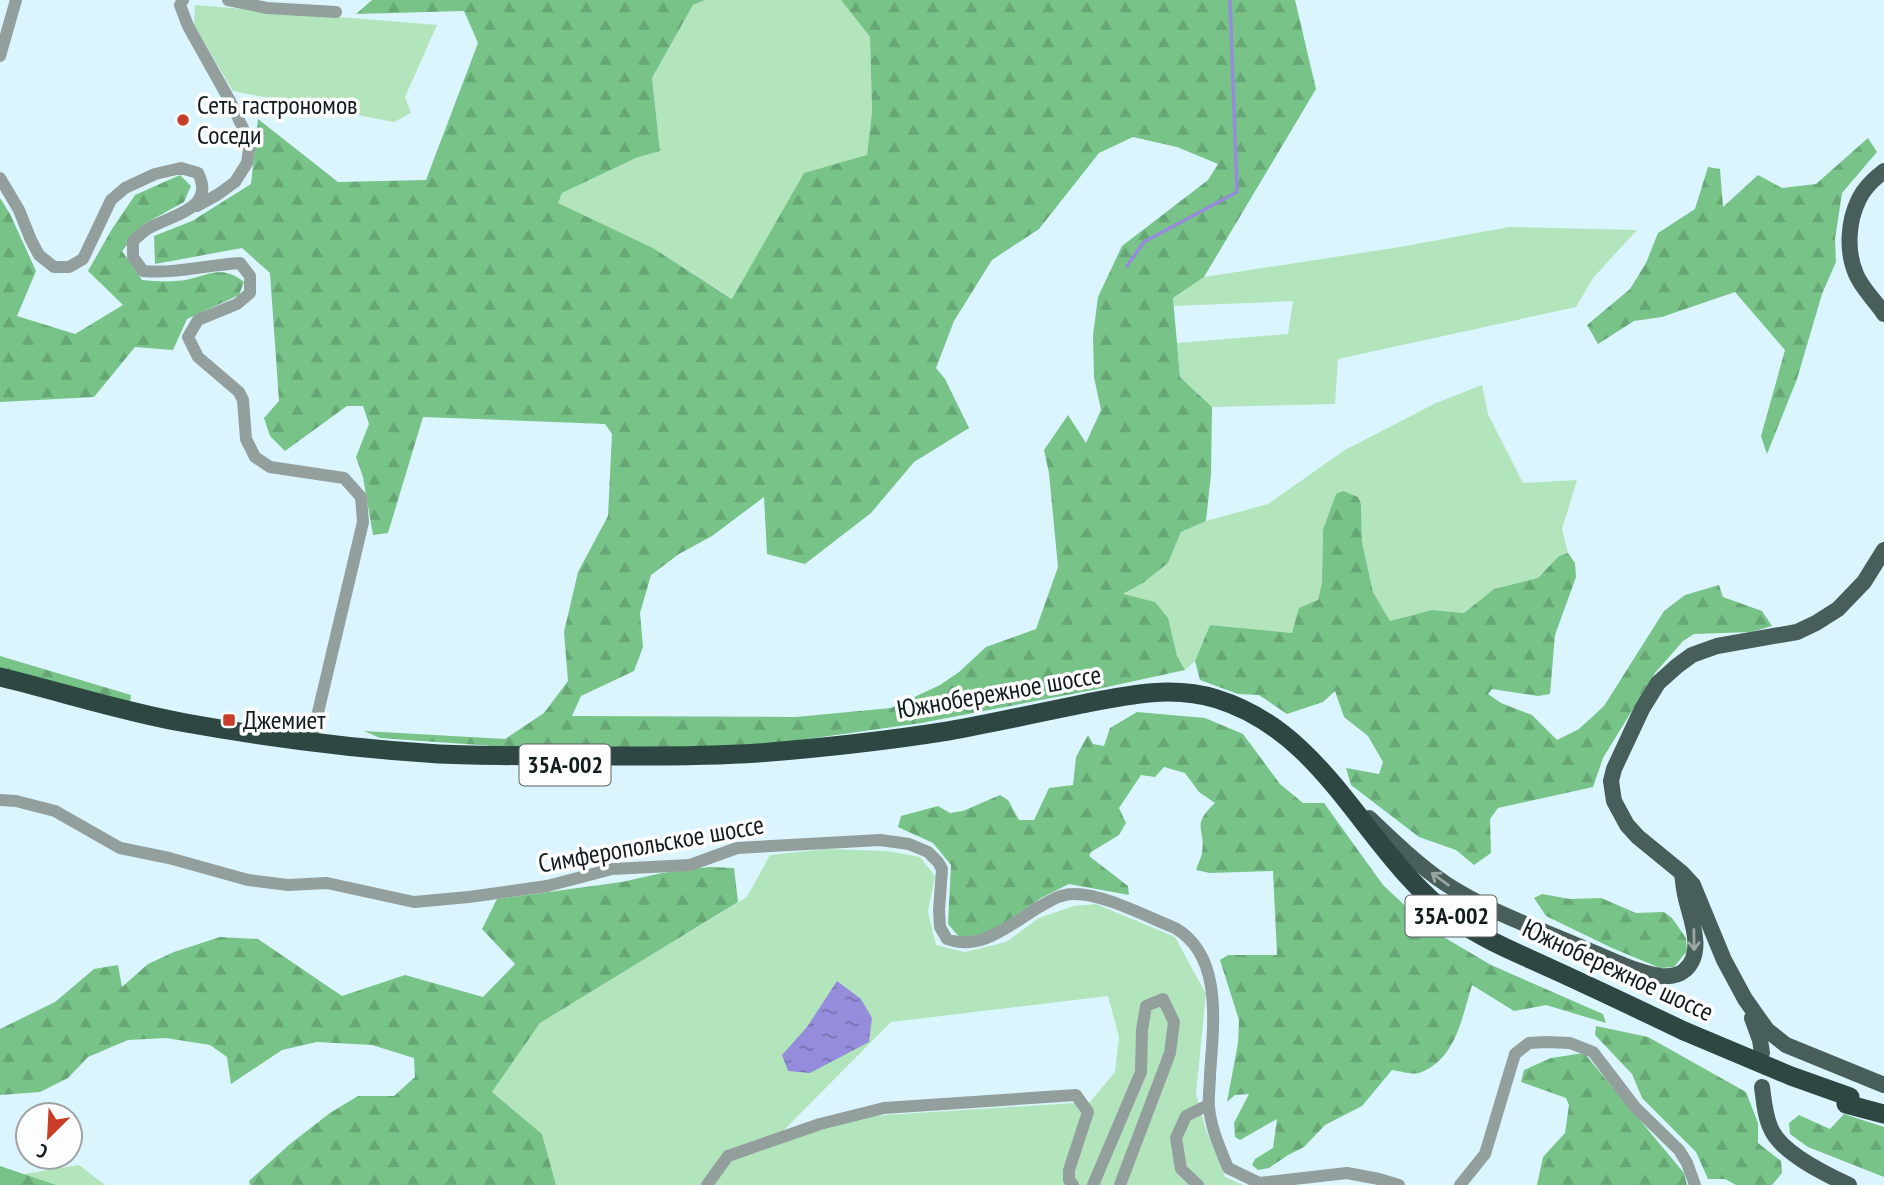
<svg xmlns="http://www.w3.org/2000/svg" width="1884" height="1185" viewBox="0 0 1884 1185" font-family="'PT Sans Narrow',sans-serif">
<defs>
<pattern id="forest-firs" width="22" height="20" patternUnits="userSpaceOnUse" patternTransform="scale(1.75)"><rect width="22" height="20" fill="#77c388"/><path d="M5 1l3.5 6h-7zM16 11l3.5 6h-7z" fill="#66a775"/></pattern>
<pattern id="water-ripples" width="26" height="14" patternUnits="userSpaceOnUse" patternTransform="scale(1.75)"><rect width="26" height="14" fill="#958cdb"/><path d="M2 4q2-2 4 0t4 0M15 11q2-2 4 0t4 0" fill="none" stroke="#7872b1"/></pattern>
</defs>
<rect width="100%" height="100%" fill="#daf5fe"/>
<path fill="#b2e5bb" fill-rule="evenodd" d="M 705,0 L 841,0 L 870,37 L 872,112 L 867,156 L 804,173 L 733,299 L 653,248 L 557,203 L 562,193 L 636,158 L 660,151 L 652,78 L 693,5 Z
M 195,5 L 437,25 L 405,97 L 411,113 L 394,122 L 233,91 L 194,25 Z
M 1509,227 L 1637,230 L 1593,278 L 1576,307 L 1338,359 L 1335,404 L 1212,407 L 1180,377 L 1177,343 L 1288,334 L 1293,301 L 1174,306 L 1173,298 L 1204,277 L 1400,247 Z
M 1482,385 L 1488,414 L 1523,483 L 1577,480 L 1562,529 L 1568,553 L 1559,556 L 1538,578 L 1494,589 L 1464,613 L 1432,610 L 1390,621 L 1373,592 L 1362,542 L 1361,504 L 1323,530 L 1322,582 L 1318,600 L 1292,633 L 1210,625 L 1195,661 L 1185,670 L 1177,656 L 1173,641 L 1122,595 L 1143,583 L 1168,563 L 1181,532 L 1206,521 L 1268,504 L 1345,450 L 1436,403 Z
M 827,849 L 887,851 L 920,857 L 935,876 L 928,912 L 936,945 L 965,952 L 1006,942 L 1039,918 L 1074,906 L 1096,904 L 1175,937 L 1206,994 L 1196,1094 L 1206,1130 L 1225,1177 L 1243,1185 L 556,1185 L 542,1134 L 492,1092 L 540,1023 L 747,897 L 770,855 ZM 1108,996 L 1119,1037 L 1115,1072 L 1090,1102 L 856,1117 L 783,1131 L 891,1022 Z
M 79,1165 L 105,1185 L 0,1185 L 0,1178 Z"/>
<path fill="url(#forest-firs)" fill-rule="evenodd" d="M 372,0 L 705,0 L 693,5 L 652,78 L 660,151 L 636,158 L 562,193 L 558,203 L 653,248 L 732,299 L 804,173 L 867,155 L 872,112 L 870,37 L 841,0 L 1295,0 L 1316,89 L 1204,277 L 1173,298 L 1180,377 L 1212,407 L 1211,474 L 1206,521 L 1181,532 L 1168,563 L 1143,583 L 1123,594 L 1155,602 L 1168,618 L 1177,656 L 1185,670 L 1093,690 L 921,723 L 751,747 L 508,747 L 380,738 L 364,731 L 505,739 L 544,713 L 568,681 L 564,632 L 578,572 L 608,516 L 612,434 L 605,424 L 423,417 L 388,533 L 373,535 L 363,477 L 356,457 L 369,424 L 363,406 L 347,406 L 285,451 L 270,436 L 264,418 L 279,401 L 270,273 L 242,248 L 155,264 L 154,236 L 192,221 L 251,184 L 258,119 L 338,182 L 426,180 L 478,43 L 464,11 L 356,14 ZM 1133,137 L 1177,147 L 1218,164 L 1208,180 L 1122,246 L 1098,297 L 1093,335 L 1094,377 L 1101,410 L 1086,443 L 1068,415 L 1044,450 L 1049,473 L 1058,567 L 1036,629 L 986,647 L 959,672 L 940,685 L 891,708 L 796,717 L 572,716 L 581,696 L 634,671 L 643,647 L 640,613 L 651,575 L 679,554 L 712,536 L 764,497 L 767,554 L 805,564 L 871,513 L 914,462 L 969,428 L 945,379 L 936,368 L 954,321 L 992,260 L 1039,229 L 1099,153 Z
M 1868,138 L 1877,152 L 1842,193 L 1835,239 L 1836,262 L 1822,294 L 1797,379 L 1767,454 L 1761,436 L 1785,350 L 1735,292 L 1662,317 L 1634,321 L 1598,344 L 1587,325 L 1630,289 L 1646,263 L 1658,233 L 1695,209 L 1708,167 L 1720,169 L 1723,207 L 1758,175 L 1782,188 L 1816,184 Z
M 180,175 L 191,186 L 184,202 L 144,224 L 122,251 L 142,280 C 153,281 165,282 176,281 C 202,280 219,261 244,282 L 239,295 L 187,319 L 173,350 L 135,347 L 94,397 L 0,402 L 0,198 L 10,214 L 36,271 L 17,316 L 75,334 L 123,305 L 88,271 L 112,229 L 135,195 Z
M 1343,491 L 1358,497 L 1361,504 L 1362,542 L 1373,592 L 1390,621 L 1432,610 L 1464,613 L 1494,589 L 1538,578 L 1559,556 L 1568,553 L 1575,563 L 1576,577 L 1555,635 L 1550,694 L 1538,696 L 1492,689 L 1488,694 L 1501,703 L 1532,715 L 1557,740 L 1579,729 L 1604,706 L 1664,611 L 1685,595 L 1719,585 L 1723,597 L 1762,611 L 1772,626 L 1751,632 L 1694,634 L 1683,641 L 1655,673 L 1603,758 L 1593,787 L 1498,808 L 1490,819 L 1491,853 L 1474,865 L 1456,850 L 1419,837 L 1351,785 L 1346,768 L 1379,774 L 1383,762 L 1368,736 L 1344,717 L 1335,691 L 1323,702 L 1287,714 L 1259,695 L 1238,694 L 1200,680 L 1195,661 L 1210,625 L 1292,633 L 1299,608 L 1318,600 L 1322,582 L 1323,530 L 1336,494 Z
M 0,656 L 131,695 L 130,703 L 0,672 Z
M 1137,712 L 1205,718 L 1243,734 L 1280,784 L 1303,803 L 1324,803 L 1383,885 L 1430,929 L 1491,965 L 1603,1014 L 1606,1023 L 1546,1005 L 1514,1011 L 1472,985 C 1462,1017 1456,1060 1419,1073 C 1412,1075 1400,1071 1392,1070 L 1362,1106 L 1325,1125 L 1304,1147 L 1288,1155 L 1269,1168 L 1258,1170 L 1252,1165 L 1255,1159 L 1273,1148 L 1277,1119 L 1240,1140 L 1235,1137 L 1234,1123 L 1249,1094 L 1235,1095 L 1227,1102 L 1238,1043 L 1239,1020 L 1220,960 L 1228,955 L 1277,955 L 1273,871 L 1210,873 L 1196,870 C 1198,864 1201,858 1202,853 C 1206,828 1190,826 1215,803 L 1199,792 L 1185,773 L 1164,767 L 1155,777 L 1141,775 L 1119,808 L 1126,823 L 1119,835 L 1091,852 L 1089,856 L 1128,886 L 1129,895 L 1069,884 L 1041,898 L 988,934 L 969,938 L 959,937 L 948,924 L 951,865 L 933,843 L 898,827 L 901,816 L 938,806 L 950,813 L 963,811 L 1000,795 L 1008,800 L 1019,820 L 1034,820 L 1049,788 L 1073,785 L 1076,757 L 1088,735 L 1093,744 L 1104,746 L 1110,728 Z
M 709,867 L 734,868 L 738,902 L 540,1023 L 492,1092 L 542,1134 L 556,1185 L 250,1185 L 249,1181 L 290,1144 L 330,1113 L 358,1096 L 394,1096 L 415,1077 L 414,1058 L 372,1045 L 317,1042 L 282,1050 L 231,1084 L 227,1057 L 210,1045 L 166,1038 L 128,1040 L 88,1057 L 68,1078 L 40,1092 L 0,1095 L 0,1029 L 55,1002 L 94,969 L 118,965 L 122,987 L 148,964 L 174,952 L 220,937 L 258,939 L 342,996 L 405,975 L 483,997 L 515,964 L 482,929 L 497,899 L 622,882 L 662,873 Z
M 1542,894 L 1570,899 L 1601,898 L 1636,913 L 1664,912 L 1672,918 L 1686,938 L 1687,951 L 1674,967 L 1660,968 L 1612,948 L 1546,916 L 1534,898 Z
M 1596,1026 L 1648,1037 L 1746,1092 L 1758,1123 L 1758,1143 L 1781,1161 L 1782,1173 L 1772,1185 L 1736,1185 L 1725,1179 L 1708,1179 L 1696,1152 L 1642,1098 L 1632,1074 L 1595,1035 Z
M 1584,1053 L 1684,1173 L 1687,1185 L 1537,1185 L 1543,1157 L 1565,1133 L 1569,1105 L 1566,1098 L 1521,1082 L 1524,1070 L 1551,1058 Z
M 1844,1114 L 1884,1127 L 1884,1177 L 1808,1147 L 1790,1134 L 1789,1123 L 1799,1115 L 1830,1129 Z
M 0,1166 L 56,1185 L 0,1185 Z"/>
<path fill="url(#water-ripples)" d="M 837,981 L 861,999 L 872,1018 L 869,1042 L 810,1073 L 788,1071 L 782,1055 L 807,1027 Z"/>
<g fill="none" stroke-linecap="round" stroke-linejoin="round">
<path stroke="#958cdb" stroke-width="3.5" d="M 1127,266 L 1144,242 L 1237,192 L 1230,0"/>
<path stroke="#939f9d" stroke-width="12" d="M 183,0 L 180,5 L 188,26 L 230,101 L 250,143 L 247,163 L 235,182 L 217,195 L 197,206
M 228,0 L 267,8 L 336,12
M 0,56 L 16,0
M 0,178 L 19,210 L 31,240 L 39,255 L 54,267 L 69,267 L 83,259 L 111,200 L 125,188 L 155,174 L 181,168 L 198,173 C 216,208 173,215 151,227 C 144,230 139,236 133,241 L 133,257 L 143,271 C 175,274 207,265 240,263 L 250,276 L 250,293 L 237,304 L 198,320 L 188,337 L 198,357 L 239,392 L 243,400 L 246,439 L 255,457 L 270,467 L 344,478 L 361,497 L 363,522 L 311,742
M 0,800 L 16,801 L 55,811 L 120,848 L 169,858 L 248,880 L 288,885 L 327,883 L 414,902 L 469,897 L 547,886 L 612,869 L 690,865 L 737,848 L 880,840 L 909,844 L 928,852 L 938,862 L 942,869 L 939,910 L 940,927 L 947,939 C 981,952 1011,924 1039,907 C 1050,901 1060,894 1073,894 C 1102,893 1147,917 1175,928 C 1224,956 1213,1027 1210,1075 C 1210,1086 1208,1097 1209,1107 C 1211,1129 1220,1148 1228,1168 L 1259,1183 L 1347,1173 L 1379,1179 L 1399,1185
M 707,1185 L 728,1156 L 820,1124 L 884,1108 L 1076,1095 L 1088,1112 L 1069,1170 L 1069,1180 L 1073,1185
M 1093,1185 L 1141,1072 L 1142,1030 L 1146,1006 L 1163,999 L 1174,1022 L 1170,1053 L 1120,1185
M 1198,1185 L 1181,1169 L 1176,1138 L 1186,1116 L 1208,1105
M 1460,1185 L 1485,1154 L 1515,1054 L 1529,1043 L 1546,1042 L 1570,1043 L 1593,1052 L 1635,1107 L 1679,1150 L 1687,1163 L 1695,1185"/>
<path stroke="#485e5a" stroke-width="16" d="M 1884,171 C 1875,178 1864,188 1859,199 C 1848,221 1846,251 1856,274 C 1861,287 1876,302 1884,314
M 1884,550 L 1864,582 L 1838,609 L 1816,623 L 1797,632 L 1717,646 L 1692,655 L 1677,666 L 1658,683 L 1642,709 L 1614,769 L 1611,781 L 1614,801 L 1627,825 L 1638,837 L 1682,873 L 1693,885 L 1724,960 L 1745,999 L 1767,1030 L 1786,1045 L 1884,1085
M 1369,818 C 1393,841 1418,865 1446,884 C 1486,910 1531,926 1576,945 C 1603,956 1631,971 1660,976 C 1669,977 1678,976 1685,970 C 1705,952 1691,920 1686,899 C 1684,891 1683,882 1682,873
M 1752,1018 L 1760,1040 L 1762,1053
M 1762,1087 C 1764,1101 1765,1118 1772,1131 C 1784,1154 1825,1174 1849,1185"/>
<path stroke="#2e4743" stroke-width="19" d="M 0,677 C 62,692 123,712 186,723 C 270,738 354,749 439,754 C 487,756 536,756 585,756 C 642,756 701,757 758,753 C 821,748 885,741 948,731 C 993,723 1038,713 1082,704 C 1127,695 1172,685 1217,699 C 1330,734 1366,856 1455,919 C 1484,940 1520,954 1552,969 C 1596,989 1640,1010 1684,1031
M 1846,1104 L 1884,1114"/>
<path stroke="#2e4743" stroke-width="19" d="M 1684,1031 L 1791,1076 L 1850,1097"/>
</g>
<defs><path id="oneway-shaft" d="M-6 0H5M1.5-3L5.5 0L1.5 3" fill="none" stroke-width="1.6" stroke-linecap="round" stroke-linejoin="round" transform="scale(1.75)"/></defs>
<g stroke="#99a6a3">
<use href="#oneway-shaft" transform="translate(1440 879) rotate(-144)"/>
<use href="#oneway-shaft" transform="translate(1694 940) rotate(89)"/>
</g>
<g fill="#c83d27" stroke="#fdfdfd" stroke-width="2.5">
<circle cx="183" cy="120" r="7"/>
<rect x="222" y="713" width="14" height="14" rx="3.5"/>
</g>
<g text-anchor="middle" stroke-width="7" stroke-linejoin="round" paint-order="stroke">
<g fill="#fdfdfd" stroke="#586062" stroke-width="2">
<rect x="519.5" y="744.5" width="91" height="41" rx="5"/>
<rect x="1405.5" y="895.5" width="91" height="41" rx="5"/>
</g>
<g font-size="24" font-weight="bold" fill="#121c1f">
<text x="565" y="773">35А-002</text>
<text x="1451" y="924">35А-002</text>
</g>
<g font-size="26" fill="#121c1f" stroke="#fdfdfd" text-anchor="start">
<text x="197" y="114">Сеть гастрономов<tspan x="197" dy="30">Соседи</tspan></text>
<text x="243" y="729">Джемиет</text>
</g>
<g font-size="26" fill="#121c1f" stroke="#fdfdfd">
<text transform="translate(999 692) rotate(-10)" y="9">Южнобережное шоссе</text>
<text transform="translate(651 844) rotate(-10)" y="9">Симферопольское шоссе</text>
<text transform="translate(1618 970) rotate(25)" y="9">Южнобережное шоссе</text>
</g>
</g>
<g transform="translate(49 1136) rotate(204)"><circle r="33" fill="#fdfdfd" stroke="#9fa3a4" stroke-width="2"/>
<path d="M0-5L12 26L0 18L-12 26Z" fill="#c83d27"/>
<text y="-10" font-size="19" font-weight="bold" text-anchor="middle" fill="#121c1f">С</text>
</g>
</svg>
